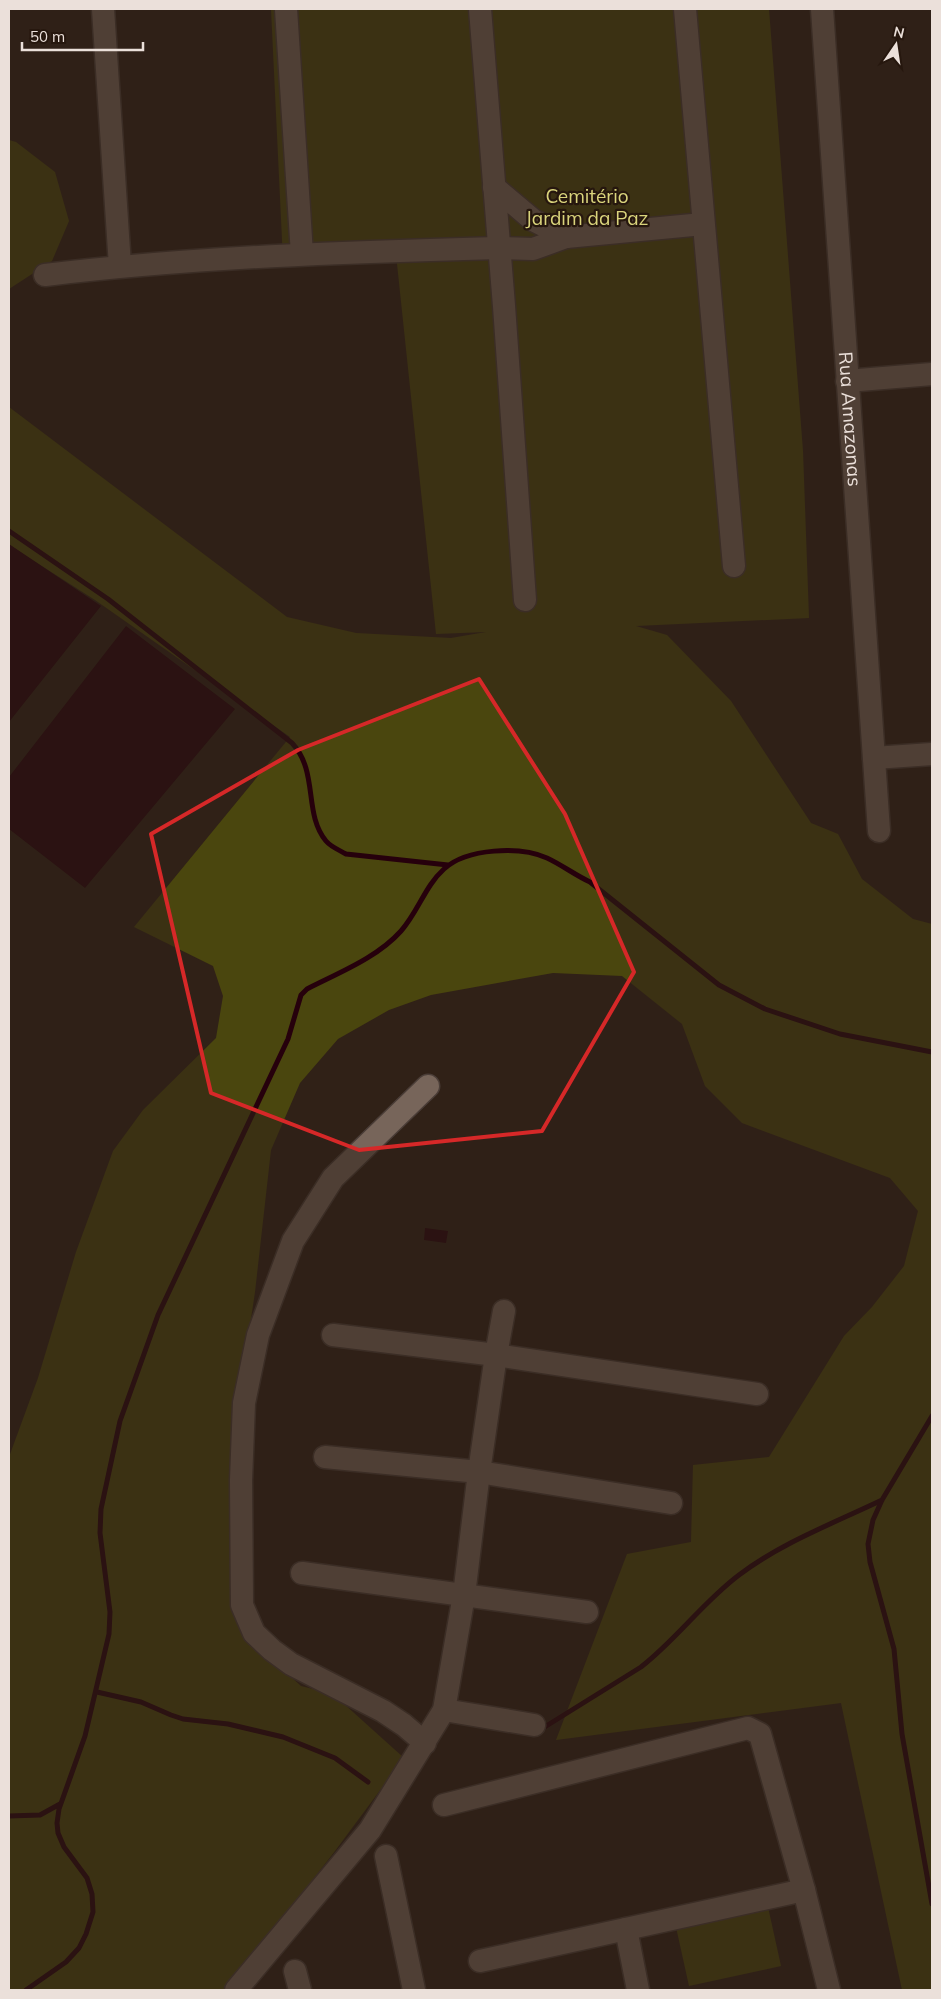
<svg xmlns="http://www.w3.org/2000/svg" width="941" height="1999" viewBox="0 0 941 1999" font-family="Mulish,sans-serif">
<rect width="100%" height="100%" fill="#302117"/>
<path fill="#4a460e" d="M 271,9 L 769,9 L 803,451 L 809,618 L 636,626 L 667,635 L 731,701 L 811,823 L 838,834 L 862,879 L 913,919 L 932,924 L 932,1990 L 902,1990 L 841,1703 L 556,1740 L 627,1554 L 691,1542 L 693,1465 L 769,1457 L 844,1336 L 872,1307 L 904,1266 L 918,1211 L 890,1178 L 742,1123 L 705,1086 L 682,1024 L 622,976 L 553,973 L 431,995 L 389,1010 L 338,1039 L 300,1083 L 271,1150 L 255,1292 L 237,1411 L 240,1631 L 301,1686 L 333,1694 L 404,1758 L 335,1851 L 227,1990 L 9,1990 L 9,1457 L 38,1378 L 76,1252 L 113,1151 L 143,1110 L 216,1038 L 223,996 L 213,966 L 134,927 L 290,737 L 95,600 L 9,545 L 9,407 L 287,617 L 356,633 L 451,638 L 486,632 L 436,634 L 396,254 L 283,260 Z
M 9,140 L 16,142 L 55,172 L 69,221 L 52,261 L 9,289 Z
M 768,1907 L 781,1966 L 689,1986 L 676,1927 Z"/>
<path fill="#26000c" d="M 9,544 L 101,606 L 9,722 Z
M 126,626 L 235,709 L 85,888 L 9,829 L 9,777 Z
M 425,1228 L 448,1231 L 446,1243 L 424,1240 Z"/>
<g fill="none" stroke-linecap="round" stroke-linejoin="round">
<path stroke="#26000c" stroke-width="5" d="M 9,531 L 108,599 L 292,743 C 319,772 303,813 326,841 C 331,847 339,850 346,854 L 448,865
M 932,1416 L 882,1500 L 873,1520 L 868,1544 L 870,1562 L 894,1649 L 902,1734 L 932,1904
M 97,1692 L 141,1702 L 171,1715 L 183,1719 L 228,1724 L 283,1737 L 335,1758 L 368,1782
M 543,1728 L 641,1667 C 676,1640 703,1602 739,1575 C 781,1543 834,1523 882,1500
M 9,1816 L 40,1815 L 60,1804
M 26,1990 L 66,1962 L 79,1948 L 86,1934 L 93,1912 L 92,1894 L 87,1878 L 64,1847 L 58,1833 L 57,1823 L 59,1809 L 85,1736 L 109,1634 L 110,1612 L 100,1533 L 101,1509 L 120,1421 L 158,1315 L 288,1039 L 301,995 L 307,989 C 338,973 377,958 401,931 C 418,912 425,886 444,869 C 467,848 520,846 547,858 C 562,865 575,875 590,882 L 719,985 L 765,1009 L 840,1034 L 932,1052"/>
<g stroke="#4a3d37" stroke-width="25">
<g id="minor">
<path d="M 103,9 L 120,266"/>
<path d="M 286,9 L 302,254"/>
<path d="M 480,9 L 504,306 L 525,600"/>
<path d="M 685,9 L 734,566"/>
<path id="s1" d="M 822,9 L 879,831"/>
<path d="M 494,187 L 533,220 L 566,237"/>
<path d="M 45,275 C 195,257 347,252 498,248 L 533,249 L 566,237 L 703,224"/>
<path d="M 847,381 L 932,374"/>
<path d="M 874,758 L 932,754"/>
<path d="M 333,1335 L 496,1355 L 757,1394"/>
<path d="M 325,1457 L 479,1472 L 671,1503"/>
<path d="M 302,1573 L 587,1612"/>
<path d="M 444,1710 L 534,1725"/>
<path d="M 425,1743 L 404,1725 L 383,1711 L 291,1664 L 272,1650 L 254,1633 L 242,1605 L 241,1480 L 244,1403 L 258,1335 L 293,1241 L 333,1178 L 428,1086"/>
<path d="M 444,1805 L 748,1728 L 760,1734 L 804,1890 L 829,1990"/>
<path d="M 386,1856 L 414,1990"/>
<path d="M 626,1929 L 638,1990"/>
<path d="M 480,1961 L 804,1890"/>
<path d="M 295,1971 L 300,1990"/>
<path d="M 236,1990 L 370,1830 L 444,1710 L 464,1595 L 479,1472 L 496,1355 L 504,1311"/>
</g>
</g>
<use href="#minor" stroke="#77655a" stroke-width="22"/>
</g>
<path d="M0 0H941V1999H0ZM 479,679 L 565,814 L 634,972 L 542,1131 L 359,1150 L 211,1093 L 151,834 L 298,750 Z" fill="#302117" fill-opacity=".55" fill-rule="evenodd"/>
<path fill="none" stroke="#d62828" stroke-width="4" stroke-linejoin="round" d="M 479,679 L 565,814 L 634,972 L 542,1131 L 359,1150 L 211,1093 L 151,834 L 298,750 Z"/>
<g text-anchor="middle" stroke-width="4.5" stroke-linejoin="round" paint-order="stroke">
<g font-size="19" fill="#dad47c" stroke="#26170e">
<text x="587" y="203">Cemitério<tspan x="587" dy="22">Jardim da Paz</tspan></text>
</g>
<g font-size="19" fill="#ebe0da" stroke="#26170e">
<text dy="7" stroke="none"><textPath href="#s1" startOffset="411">Rua Amazonas</textPath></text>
</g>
</g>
<rect width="941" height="1999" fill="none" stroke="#ebe0da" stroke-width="20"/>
<g transform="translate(896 45) rotate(13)" stroke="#26170e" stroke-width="4" paint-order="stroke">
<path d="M0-4L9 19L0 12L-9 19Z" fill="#ebe0da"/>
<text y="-8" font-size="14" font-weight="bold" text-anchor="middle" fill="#ebe0da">N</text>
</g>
<path d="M22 42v8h121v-8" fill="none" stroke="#ebe0da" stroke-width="2.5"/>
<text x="30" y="42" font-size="15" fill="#ebe0da" stroke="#26170e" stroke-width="4" paint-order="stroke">50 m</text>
</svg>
